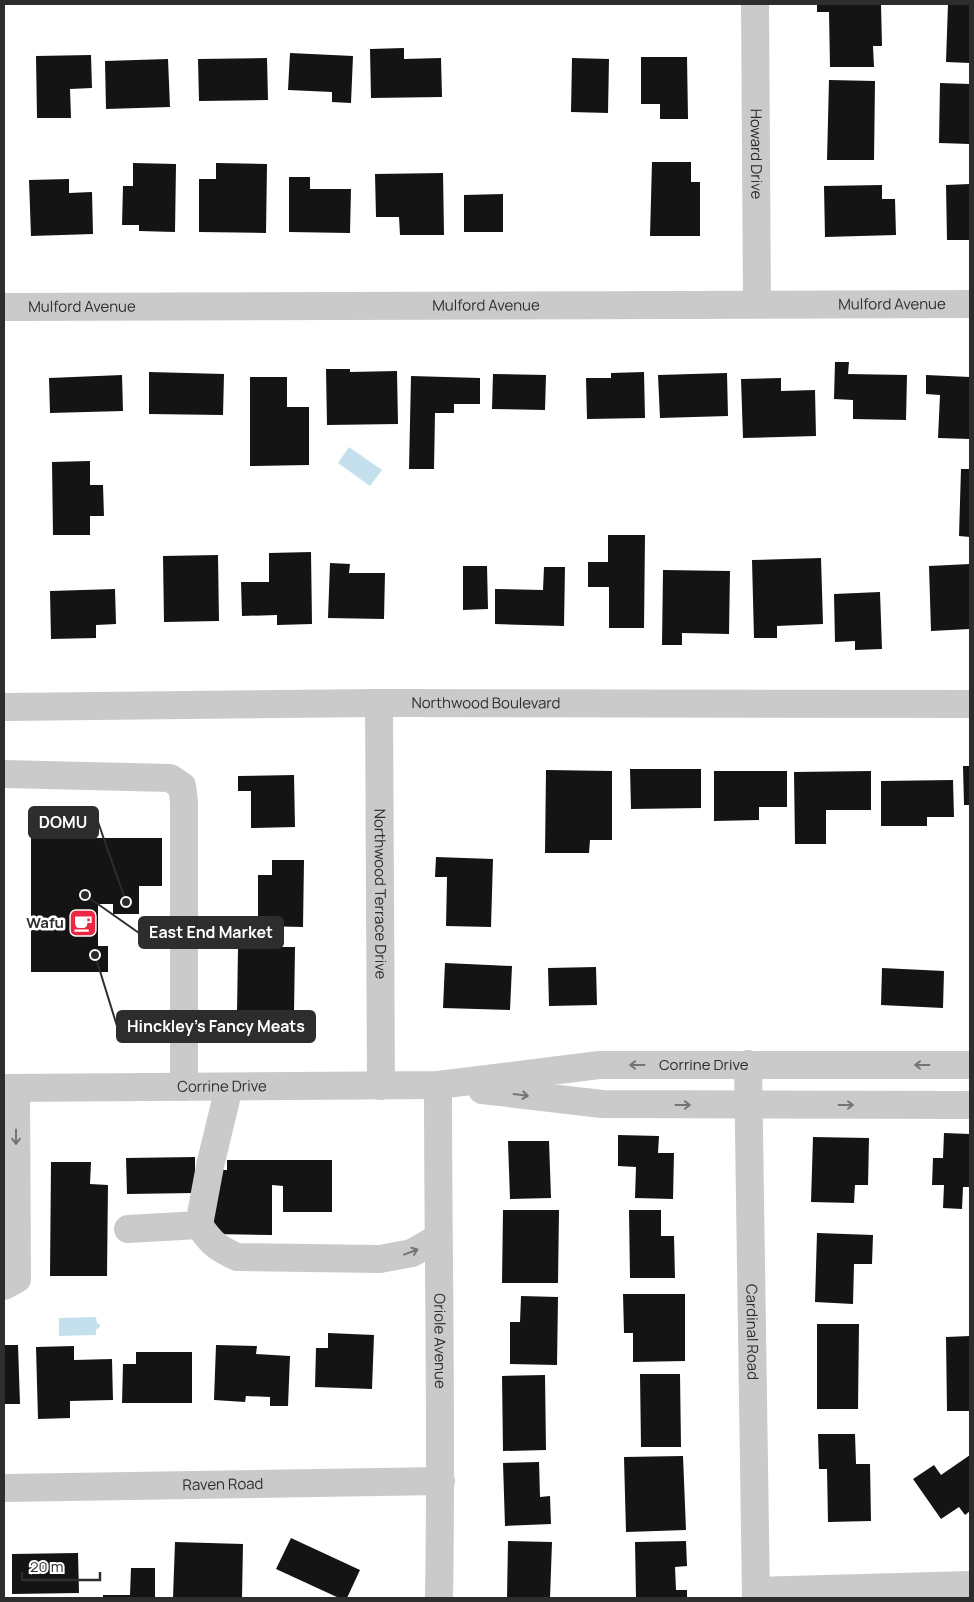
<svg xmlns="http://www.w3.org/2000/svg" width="974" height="1602" viewBox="0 0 974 1602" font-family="Manrope,sans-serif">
<rect width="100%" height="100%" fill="#fff"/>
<path fill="#c5e0ed" d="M 349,447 L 382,470 L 370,486 L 338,463 Z
M 96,1317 L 97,1323 L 100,1325 L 100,1327 L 96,1330 L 96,1335 L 59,1336 L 59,1318 Z"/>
<path fill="#141414" d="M 817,4 L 881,4 L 882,46 L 873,46 L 874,67 L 830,67 L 829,12 L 817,12 Z
M 948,4 L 970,4 L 970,63 L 946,62 Z
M 404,48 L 404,59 L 441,58 L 442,97 L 371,98 L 370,49 Z
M 290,53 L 353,56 L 351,103 L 332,102 L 332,92 L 288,90 Z
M 91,55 L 92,88 L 70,89 L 71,118 L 37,118 L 36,56 Z
M 641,57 L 687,57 L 688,119 L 660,119 L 660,104 L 641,104 Z
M 267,58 L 268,100 L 199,101 L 198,59 Z
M 572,58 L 609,59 L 608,113 L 571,112 Z
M 168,59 L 170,107 L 106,109 L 105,61 Z
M 829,80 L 875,81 L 874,160 L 827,160 Z
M 940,83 L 970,84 L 970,144 L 939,143 Z
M 652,162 L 691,162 L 691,182 L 700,182 L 700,236 L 650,236 Z
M 133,163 L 176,164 L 175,232 L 139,231 L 139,225 L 122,225 L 123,186 L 133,186 Z
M 216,163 L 267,164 L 266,233 L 199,232 L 199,179 L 216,179 Z
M 443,173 L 444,235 L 400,235 L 399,217 L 376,217 L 375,174 Z
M 289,177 L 310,177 L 310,189 L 351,189 L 350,233 L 289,232 Z
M 69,179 L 69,193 L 92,192 L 93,234 L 31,236 L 29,180 Z
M 970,184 L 970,240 L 947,240 L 946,185 Z
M 882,185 L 882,199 L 895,199 L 896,235 L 825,237 L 824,186 Z
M 503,194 L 503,232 L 464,232 L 464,195 Z
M 835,362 L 849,362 L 848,374 L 907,375 L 906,420 L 853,419 L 853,400 L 834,399 Z
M 326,369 L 350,369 L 350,372 L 397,371 L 398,424 L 327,425 Z
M 149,372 L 224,374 L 223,415 L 149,414 Z
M 644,372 L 645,418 L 587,419 L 586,378 L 611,378 L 611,373 Z
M 727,373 L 728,416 L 660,418 L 658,375 Z
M 493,374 L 546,375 L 545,410 L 492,409 Z
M 122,375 L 123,411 L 50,413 L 49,378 Z
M 926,375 L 970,377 L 970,439 L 938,438 L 940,395 L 926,394 Z
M 411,376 L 480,378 L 480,404 L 454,404 L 454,413 L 435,413 L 434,469 L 409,469 Z
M 250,377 L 287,377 L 287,407 L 309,407 L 309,465 L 250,466 Z
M 781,378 L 781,391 L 815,390 L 816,436 L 743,438 L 741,379 Z
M 90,461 L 90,485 L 103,485 L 104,516 L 90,516 L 90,535 L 53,535 L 52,462 Z
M 961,469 L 970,469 L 970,537 L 959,536 Z
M 608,535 L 645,535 L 644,628 L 609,628 L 609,587 L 588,587 L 588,562 L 608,562 Z
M 311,552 L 312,624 L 277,625 L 277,615 L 242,616 L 241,582 L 269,582 L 269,553 Z
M 218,555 L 219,621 L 164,622 L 163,556 Z
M 821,558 L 823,624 L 777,626 L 777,638 L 754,638 L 752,560 Z
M 330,563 L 350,564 L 349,573 L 385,573 L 384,619 L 328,618 Z
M 970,564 L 970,629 L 931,631 L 929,566 Z
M 463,566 L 487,566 L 488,609 L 463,610 Z
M 544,567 L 565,567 L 564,626 L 495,624 L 495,589 L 543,590 Z
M 663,570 L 730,571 L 729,634 L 682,633 L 682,645 L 662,645 Z
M 115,589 L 116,624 L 96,625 L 96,638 L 51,639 L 50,591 Z
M 880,592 L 882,649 L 855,650 L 855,641 L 835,642 L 834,594 Z
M 963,766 L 970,766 L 970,805 L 964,805 Z
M 630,769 L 701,769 L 701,808 L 631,809 Z
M 546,770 L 612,771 L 612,840 L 590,840 L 589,853 L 545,853 Z
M 714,771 L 787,771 L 787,807 L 759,807 L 759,820 L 714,821 Z
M 871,771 L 871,810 L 826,810 L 826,844 L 795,844 L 794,772 Z
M 294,775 L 295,827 L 251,828 L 251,791 L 238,791 L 238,776 Z
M 953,780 L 954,817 L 927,817 L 927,826 L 881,826 L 881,781 Z
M 31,829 L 88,829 L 88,838 L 162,838 L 162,886 L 139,886 L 139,914 L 113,914 L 113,904 L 98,904 L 98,946 L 108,946 L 108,972 L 31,972 Z
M 436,857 L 493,859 L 491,927 L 446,926 L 447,877 L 435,877 Z
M 272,860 L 304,860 L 303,927 L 258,926 L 258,875 L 272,875 Z
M 238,947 L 295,947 L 294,1013 L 237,1013 Z
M 445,963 L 512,966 L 510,1010 L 443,1008 Z
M 596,967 L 597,1005 L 549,1006 L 548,968 Z
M 882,968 L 944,971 L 943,1008 L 881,1005 Z
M 944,1133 L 970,1134 L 970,1187 L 963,1187 L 962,1209 L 943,1208 L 944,1185 L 932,1185 L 933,1158 L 943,1158 Z
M 618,1135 L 659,1136 L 658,1153 L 674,1153 L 673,1199 L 635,1198 L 636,1167 L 618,1166 Z
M 813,1137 L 869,1138 L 868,1185 L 855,1185 L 854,1203 L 811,1202 Z
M 508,1141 L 549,1141 L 551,1198 L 510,1199 Z
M 195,1157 L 195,1193 L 127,1194 L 126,1158 Z
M 227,1160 L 332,1160 L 332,1212 L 283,1212 L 283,1186 L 272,1185 L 272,1235 L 213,1234 L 214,1170 L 227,1170 Z
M 51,1162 L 91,1162 L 90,1184 L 108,1185 L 107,1276 L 50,1276 Z
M 503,1210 L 559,1210 L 558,1283 L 502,1283 Z
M 629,1210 L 661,1210 L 661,1236 L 674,1236 L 675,1278 L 630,1278 Z
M 817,1233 L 873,1235 L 872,1264 L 854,1264 L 853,1304 L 815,1302 Z
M 623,1294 L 685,1294 L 685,1361 L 633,1362 L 633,1333 L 624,1333 Z
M 521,1296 L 558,1297 L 557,1365 L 510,1364 L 510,1322 L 520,1322 Z
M 817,1324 L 859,1324 L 858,1409 L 817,1409 Z
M 328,1333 L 374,1335 L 372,1389 L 315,1387 L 316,1348 L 328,1348 Z
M 970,1336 L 970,1411 L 947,1411 L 946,1337 Z
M 4,1345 L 18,1345 L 20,1404 L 4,1404 Z
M 216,1345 L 257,1346 L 256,1354 L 290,1356 L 288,1406 L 270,1406 L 270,1397 L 246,1396 L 245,1402 L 214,1400 Z
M 74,1346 L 74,1360 L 112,1359 L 113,1400 L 70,1401 L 70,1418 L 38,1419 L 36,1347 Z
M 136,1352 L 192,1352 L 192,1403 L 122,1403 L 123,1364 L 136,1364 Z
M 640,1374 L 680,1374 L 681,1447 L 641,1447 Z
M 545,1375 L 546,1450 L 503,1451 L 502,1376 Z
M 818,1434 L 855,1434 L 856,1464 L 870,1464 L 871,1521 L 828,1522 L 827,1469 L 819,1469 Z
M 970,1455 L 970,1511 L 965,1515 L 959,1507 L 941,1519 L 913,1479 L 934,1465 L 941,1475 Z
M 683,1456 L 686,1530 L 626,1532 L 624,1457 Z
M 539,1462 L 540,1497 L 550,1496 L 551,1524 L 505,1526 L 503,1463 Z
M 291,1538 L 360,1570 L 347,1598 L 339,1598 L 276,1569 Z
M 508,1541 L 552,1542 L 550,1598 L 507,1598 Z
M 686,1541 L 687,1566 L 675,1567 L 676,1590 L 687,1590 L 687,1598 L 636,1598 L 635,1542 Z
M 175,1542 L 243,1544 L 242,1598 L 173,1598 Z
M 78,1553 L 79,1593 L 12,1594 L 12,1554 Z
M 131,1568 L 155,1568 L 155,1598 L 103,1598 L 103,1595 L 130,1595 Z"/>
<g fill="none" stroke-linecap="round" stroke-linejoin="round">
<g stroke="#cacaca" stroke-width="28">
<path id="s1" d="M 755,4 L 757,304"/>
<path id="s2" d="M 4,307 L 970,304"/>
<path id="s3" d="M 379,703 L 381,1086"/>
<path id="s4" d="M 4,707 L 379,703 L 970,704"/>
<path d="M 4,774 L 170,778 L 182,786 L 184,802 L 184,1087"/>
<path id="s5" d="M 748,1064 L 756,1598"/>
<path id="s6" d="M 438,1085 C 438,1256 442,1427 439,1598"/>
<path id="s7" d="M 4,1088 L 438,1085 L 599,1065 L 970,1065"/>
<path d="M 482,1090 L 602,1104 L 970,1105"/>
<path d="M 199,1225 C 211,1243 217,1248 237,1257 L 380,1259 L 412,1253 L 438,1238"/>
<path d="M 128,1229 L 199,1225 L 210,1166 L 229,1087"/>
<path d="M 4,1286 L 17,1279 L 16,1088"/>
<path id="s8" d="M 4,1488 L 441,1481"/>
<path d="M 756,1591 L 970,1585"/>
</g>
</g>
<defs><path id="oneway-shaft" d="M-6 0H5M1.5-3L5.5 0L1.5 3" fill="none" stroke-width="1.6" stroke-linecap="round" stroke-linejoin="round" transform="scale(1.25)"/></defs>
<g stroke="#747474">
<use href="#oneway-shaft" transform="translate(637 1065) rotate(180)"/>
<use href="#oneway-shaft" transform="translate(922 1065) rotate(-180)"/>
<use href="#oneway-shaft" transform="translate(521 1095) rotate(7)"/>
<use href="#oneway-shaft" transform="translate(683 1105)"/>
<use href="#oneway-shaft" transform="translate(846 1105)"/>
<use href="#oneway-shaft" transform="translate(16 1137) rotate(90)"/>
<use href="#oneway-shaft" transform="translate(411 1252) rotate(-21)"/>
</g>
<defs>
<g id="cafe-square" transform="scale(1.4375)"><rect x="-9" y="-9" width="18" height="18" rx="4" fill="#ed2643" stroke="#fff"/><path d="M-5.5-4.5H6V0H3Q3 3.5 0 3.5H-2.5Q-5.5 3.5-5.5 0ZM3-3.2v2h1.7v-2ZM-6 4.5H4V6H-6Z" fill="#fff"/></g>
</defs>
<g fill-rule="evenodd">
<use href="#cafe-square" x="83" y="923"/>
</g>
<g text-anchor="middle" stroke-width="5" stroke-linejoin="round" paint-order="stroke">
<g font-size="15" fill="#2d2d2d" stroke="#fff">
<text dy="5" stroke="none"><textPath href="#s1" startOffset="150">Howard Drive</textPath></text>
<text dy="5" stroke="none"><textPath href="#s2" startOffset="888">Mulford Avenue</textPath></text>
<text dy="5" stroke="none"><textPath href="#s2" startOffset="482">Mulford Avenue</textPath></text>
<text dy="5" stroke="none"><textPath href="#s2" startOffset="78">Mulford Avenue</textPath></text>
<text dy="5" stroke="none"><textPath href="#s4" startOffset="482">Northwood Boulevard</textPath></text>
<text dy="5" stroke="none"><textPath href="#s3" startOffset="191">Northwood Terrace Drive</textPath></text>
<text dy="5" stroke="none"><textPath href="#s7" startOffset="701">Corrine Drive</textPath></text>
<text dy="5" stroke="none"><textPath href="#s7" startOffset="218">Corrine Drive</textPath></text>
<text dy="5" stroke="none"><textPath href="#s5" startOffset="268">Cardinal Road</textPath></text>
<text dy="5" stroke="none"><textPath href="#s6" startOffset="256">Oriole Avenue</textPath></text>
<text dy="5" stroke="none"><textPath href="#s8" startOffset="219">Raven Road</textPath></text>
</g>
<g font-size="15" font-weight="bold" fill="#2d2d2d" stroke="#fff" text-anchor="end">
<text x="64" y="928">Wafu</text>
</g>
</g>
<path fill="none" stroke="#2d2d2d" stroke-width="2" d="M126 902L98 822M85 895L139 933M95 955L117 1026"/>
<g fill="#2d2d2d" stroke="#fff" stroke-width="2">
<circle cx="126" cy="902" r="5"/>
<circle cx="85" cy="895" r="5"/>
<circle cx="95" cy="955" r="5"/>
</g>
<g fill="#2d2d2d" stroke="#2d2d2d" stroke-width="2">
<rect x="29" y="807" width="69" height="31" rx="5"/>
<rect x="139" y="917" width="144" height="31" rx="5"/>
<rect x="117" y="1011" width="198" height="31" rx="5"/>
</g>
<g font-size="16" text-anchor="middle" font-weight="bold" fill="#fff">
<text x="63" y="828">DOMU</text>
<text x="211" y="938">East End Market</text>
<text x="216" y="1032">Hinckley's Fancy Meats</text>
</g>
<rect width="974" height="1602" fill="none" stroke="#2d2d2d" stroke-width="10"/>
<path d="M22 1572v8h78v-8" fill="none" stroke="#2d2d2d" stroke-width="2.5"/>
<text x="30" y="1572" font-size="15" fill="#2d2d2d" stroke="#ffffff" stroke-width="4" paint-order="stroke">20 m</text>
</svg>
